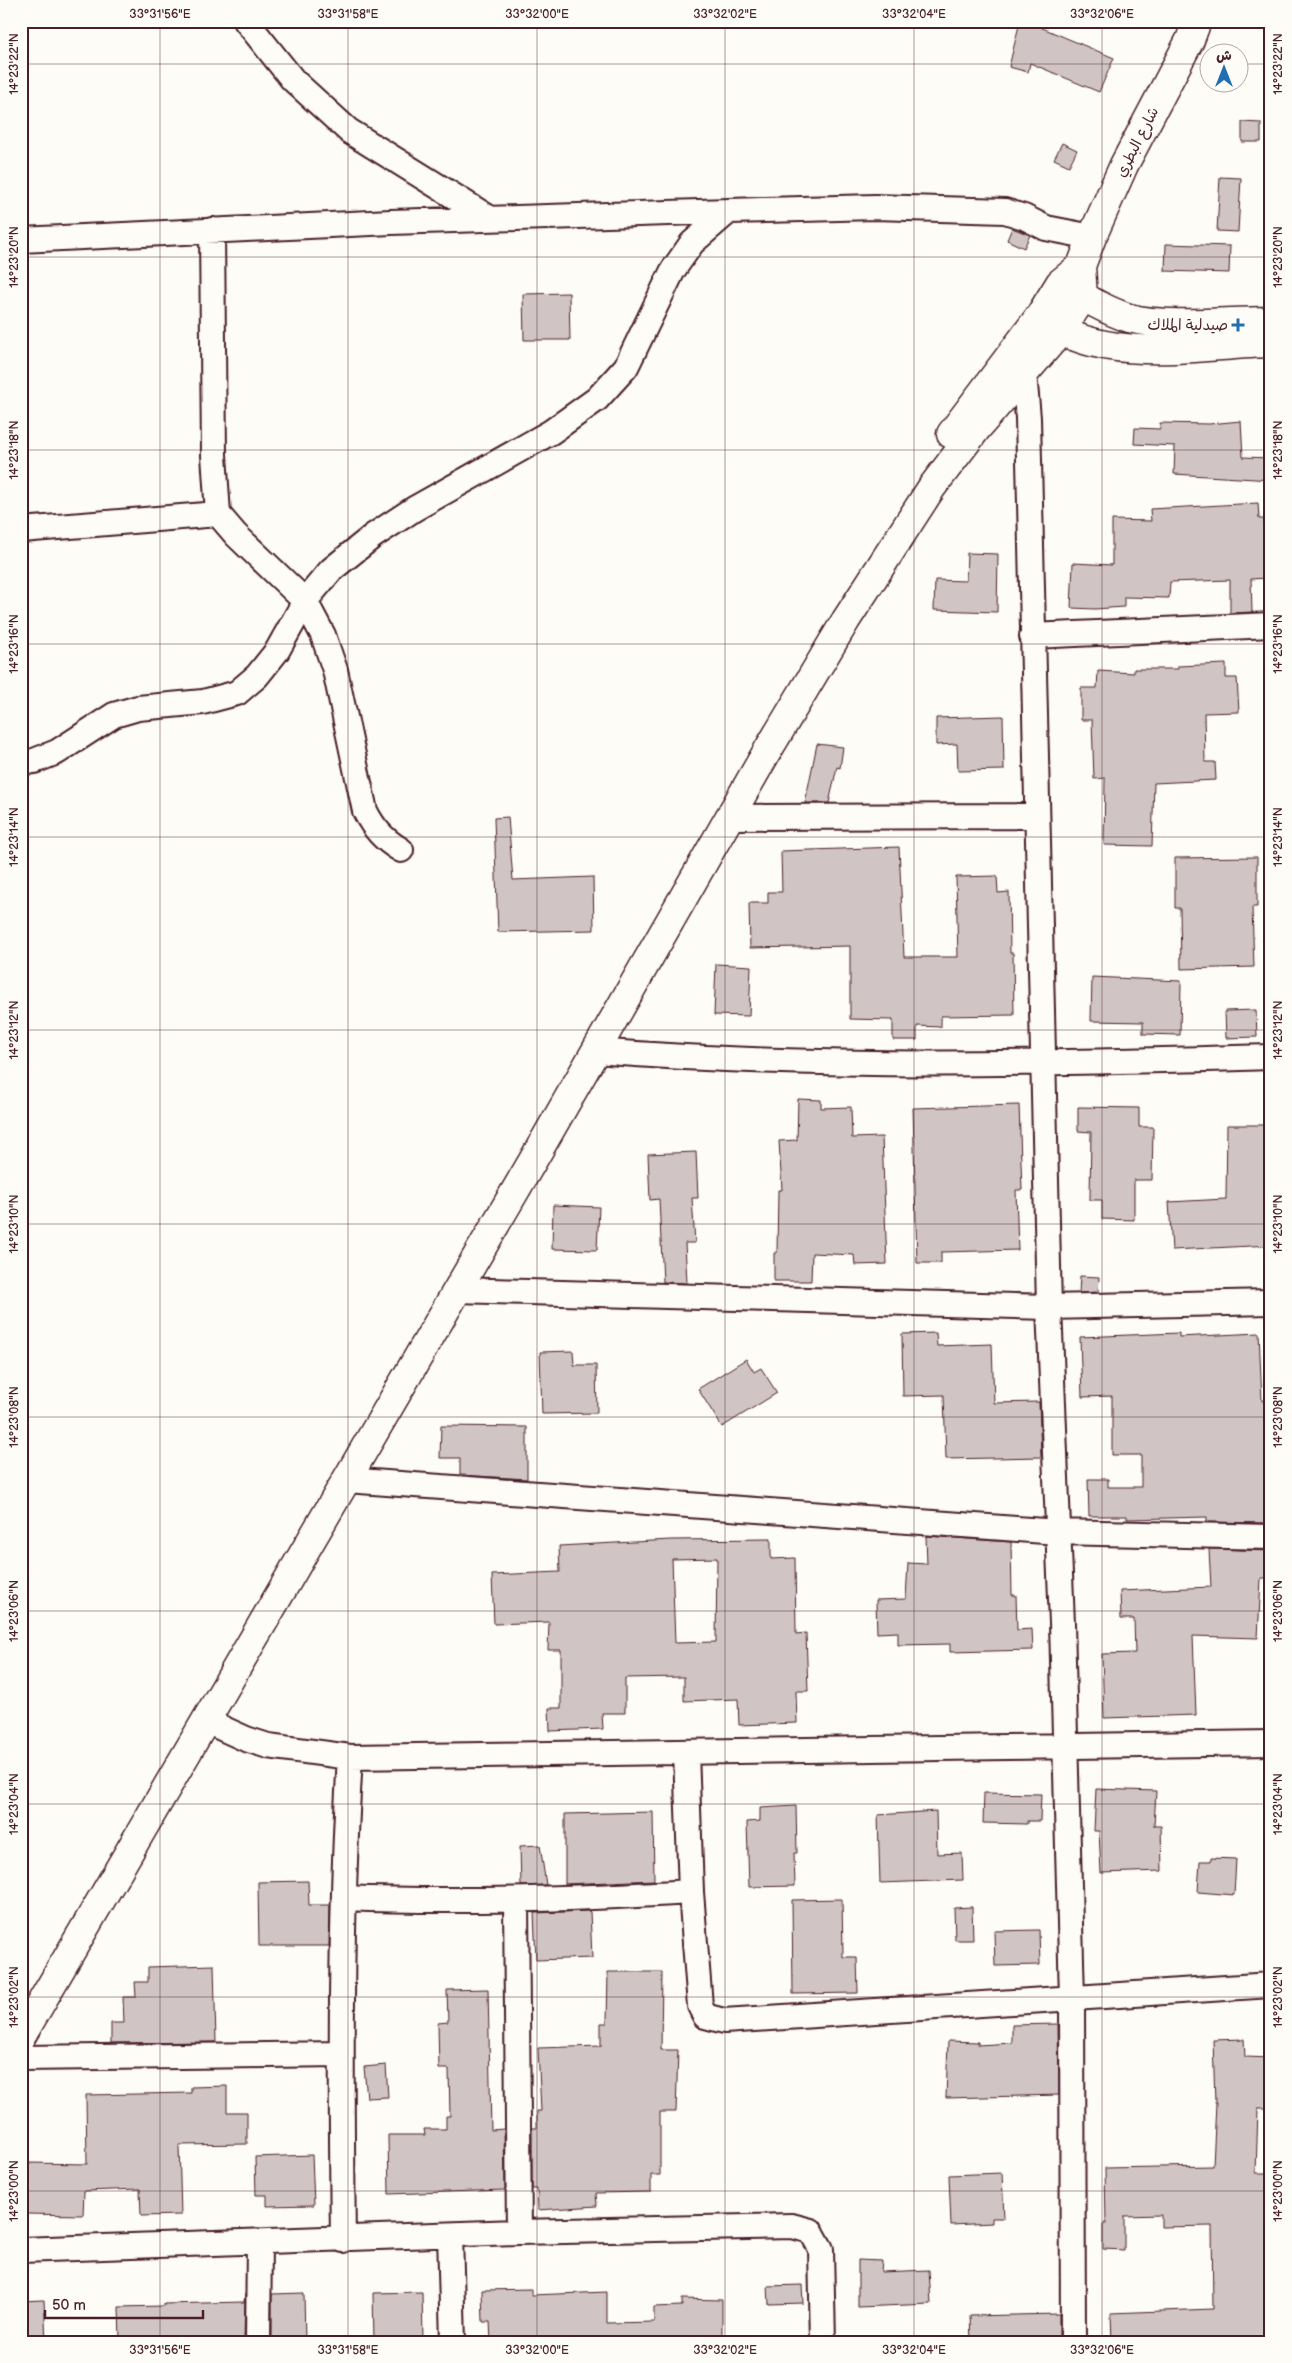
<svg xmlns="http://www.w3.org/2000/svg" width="1292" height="2363" viewBox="0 0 1292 2363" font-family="'Balsamiq Sans','Playpen Sans Arabic',sans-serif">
<rect width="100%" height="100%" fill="#fdfcf7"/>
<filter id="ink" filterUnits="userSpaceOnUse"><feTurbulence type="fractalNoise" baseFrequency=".02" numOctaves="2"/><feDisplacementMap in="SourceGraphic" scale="10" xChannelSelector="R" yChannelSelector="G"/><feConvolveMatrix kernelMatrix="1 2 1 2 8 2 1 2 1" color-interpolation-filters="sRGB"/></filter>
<g filter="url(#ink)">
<path fill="#d0c5c4" stroke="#4a1f2b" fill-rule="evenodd" d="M 1020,21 L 1041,21 L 1040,27 L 1114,58 L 1099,92 L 1030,63 L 1028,72 L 1009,67 Z
M 1242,122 L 1261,123 L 1261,142 L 1242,142 Z
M 1062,143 L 1077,150 L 1069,166 L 1054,159 Z
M 1220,177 L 1241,178 L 1238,232 L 1217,231 Z
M 1012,228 L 1030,235 L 1024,248 L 1007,240 Z
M 1166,244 L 1230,246 L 1229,273 L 1165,271 Z
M 569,293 L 570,340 L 524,340 L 523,294 Z
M 1241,421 L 1243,457 L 1271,458 L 1271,480 L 1174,474 L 1175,446 L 1134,444 L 1135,428 L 1160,429 L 1160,423 L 1209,424 Z
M 1258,503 L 1259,519 L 1264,519 L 1266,578 L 1251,579 L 1252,612 L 1230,613 L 1230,580 L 1170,582 L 1169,598 L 1124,597 L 1124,607 L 1095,609 L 1071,608 L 1073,563 L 1112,565 L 1112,520 L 1151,521 L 1150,509 Z
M 967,553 L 998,554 L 997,612 L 934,610 L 935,580 L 966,581 Z
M 1226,664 L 1226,678 L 1237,678 L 1239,712 L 1204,713 L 1205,762 L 1215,762 L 1216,780 L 1154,783 L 1152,846 L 1104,845 L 1105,778 L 1094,779 L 1092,720 L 1081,720 L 1081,688 L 1097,688 L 1098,671 L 1134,673 L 1134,669 L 1178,669 L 1178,666 Z
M 1003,716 L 1004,770 L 958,771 L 957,744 L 936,745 L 936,718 Z
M 817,744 L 843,747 L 840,768 L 837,767 L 829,803 L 805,803 Z
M 508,817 L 513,880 L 593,877 L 594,930 L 498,932 L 494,818 Z
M 899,847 L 904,957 L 958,957 L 956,877 L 997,876 L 998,893 L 1009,892 L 1010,953 L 1013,953 L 1014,1015 L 941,1016 L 941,1027 L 917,1026 L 917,1040 L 893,1040 L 893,1020 L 850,1019 L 850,946 L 750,948 L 749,903 L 768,903 L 768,892 L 782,892 L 781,851 Z
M 1257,857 L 1257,907 L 1252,907 L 1254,967 L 1181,969 L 1180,908 L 1175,908 L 1175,858 Z
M 716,964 L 751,966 L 749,1016 L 714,1015 Z
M 1092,977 L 1181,981 L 1180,1035 L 1143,1034 L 1143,1022 L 1091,1021 Z
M 1256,1010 L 1257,1037 L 1226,1038 L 1225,1011 Z
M 798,1099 L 821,1100 L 821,1108 L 851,1107 L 852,1138 L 882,1137 L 887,1264 L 855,1265 L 854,1255 L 812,1253 L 811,1281 L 774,1281 L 774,1253 L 777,1253 L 778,1190 L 782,1190 L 779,1141 L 797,1140 Z
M 1019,1105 L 1022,1190 L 1016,1190 L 1018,1250 L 941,1252 L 941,1263 L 917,1263 L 913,1108 Z
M 1078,1107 L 1139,1108 L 1139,1127 L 1153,1127 L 1152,1180 L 1134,1180 L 1134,1220 L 1102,1219 L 1102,1200 L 1090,1200 L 1091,1132 L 1078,1131 Z
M 1227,1125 L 1271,1125 L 1271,1245 L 1172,1250 L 1169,1202 L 1226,1199 Z
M 696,1152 L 698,1198 L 692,1198 L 695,1243 L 685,1243 L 687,1283 L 663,1282 L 659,1199 L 650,1200 L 648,1154 Z
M 553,1205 L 599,1207 L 597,1250 L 552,1249 Z
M 1080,1276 L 1099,1277 L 1098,1292 L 1079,1293 Z
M 936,1333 L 937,1346 L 992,1344 L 994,1403 L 1039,1402 L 1041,1457 L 946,1459 L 944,1395 L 903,1396 L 902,1334 Z
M 1179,1333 L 1179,1337 L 1259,1333 L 1262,1401 L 1265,1401 L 1267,1448 L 1271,1448 L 1271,1523 L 1207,1522 L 1207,1517 L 1127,1519 L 1127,1516 L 1089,1516 L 1088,1479 L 1108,1479 L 1108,1487 L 1141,1487 L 1141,1455 L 1112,1455 L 1112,1396 L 1082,1397 L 1080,1337 Z
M 573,1351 L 574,1365 L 596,1365 L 597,1413 L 542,1414 L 540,1352 Z
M 746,1359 L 754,1372 L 761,1368 L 777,1393 L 722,1427 L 698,1389 Z
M 441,1426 L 527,1427 L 527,1479 L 460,1475 L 460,1458 L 440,1458 Z
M 926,1536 L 1011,1542 L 1012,1595 L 1016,1595 L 1017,1630 L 1032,1629 L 1033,1650 L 950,1652 L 950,1644 L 898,1645 L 898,1632 L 877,1633 L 876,1600 L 906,1599 L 908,1563 L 927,1564 Z
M 771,1539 L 771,1559 L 795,1558 L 796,1634 L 806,1633 L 808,1691 L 796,1691 L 797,1723 L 739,1725 L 738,1699 L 684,1701 L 684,1677 L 625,1678 L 625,1713 L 602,1713 L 603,1729 L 550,1731 L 549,1708 L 561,1708 L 561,1650 L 548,1650 L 549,1622 L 494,1624 L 492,1575 L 560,1572 L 559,1546 L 671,1540 ZM 717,1558 L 716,1642 L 675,1643 L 672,1559 Z
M 1209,1549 L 1271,1551 L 1271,1578 L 1261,1578 L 1258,1638 L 1193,1636 L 1196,1715 L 1104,1718 L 1102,1654 L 1135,1653 L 1134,1619 L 1121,1619 L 1120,1591 L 1211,1587 Z
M 1096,1789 L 1156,1791 L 1154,1826 L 1161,1826 L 1162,1871 L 1101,1873 L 1099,1831 L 1094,1831 Z
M 984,1793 L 1041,1794 L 1040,1821 L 1027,1821 L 1027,1824 L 983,1823 Z
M 796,1806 L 797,1853 L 794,1853 L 795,1886 L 749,1887 L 747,1822 L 760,1821 L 760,1808 Z
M 936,1811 L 937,1854 L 962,1853 L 963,1880 L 880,1883 L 878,1815 Z
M 653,1812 L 654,1880 L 565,1884 L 565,1814 Z
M 540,1845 L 546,1885 L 521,1886 L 520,1846 Z
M 1211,1858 L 1236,1859 L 1234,1895 L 1198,1892 L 1200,1861 L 1211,1861 Z
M 308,1881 L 309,1905 L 330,1905 L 329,1946 L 259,1946 L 258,1882 Z
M 842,1899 L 843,1957 L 857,1957 L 858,1993 L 793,1994 L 792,1900 Z
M 972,1907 L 973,1940 L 955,1940 L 954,1908 Z
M 590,1911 L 592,1958 L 536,1960 L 534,1913 Z
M 1039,1930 L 1040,1965 L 995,1966 L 994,1931 Z
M 214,1965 L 216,2042 L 111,2043 L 111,2023 L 124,2023 L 123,1997 L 136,1997 L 135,1982 L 148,1982 L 148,1967 Z
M 608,1972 L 662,1972 L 661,2050 L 678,2050 L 676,2112 L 660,2112 L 660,2175 L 651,2175 L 651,2192 L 596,2193 L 597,2206 L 538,2210 L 537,2189 L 532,2189 L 532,2128 L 537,2128 L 537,2111 L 541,2111 L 538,2048 L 601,2046 L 601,2023 L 607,2023 Z
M 488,1989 L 491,2130 L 504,2129 L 505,2190 L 389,2194 L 388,2135 L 425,2135 L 424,2129 L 446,2129 L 446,2116 L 450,2116 L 449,2069 L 439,2069 L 438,2023 L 448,2022 L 447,1990 Z
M 1058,2024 L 1059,2095 L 946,2098 L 948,2041 L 978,2042 L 978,2045 L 1012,2043 L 1012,2025 Z
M 1244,2039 L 1245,2057 L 1271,2058 L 1271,2108 L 1258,2108 L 1256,2173 L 1271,2173 L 1271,2342 L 1112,2342 L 1111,2313 L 1213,2309 L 1212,2226 L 1161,2227 L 1161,2215 L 1124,2216 L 1124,2250 L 1103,2249 L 1103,2224 L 1106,2224 L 1105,2168 L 1213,2166 L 1216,2103 L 1215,2103 L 1213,2040 Z
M 386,2065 L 388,2097 L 367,2098 L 364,2067 Z
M 227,2086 L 227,2112 L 247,2112 L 247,2144 L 179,2145 L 181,2215 L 141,2216 L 140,2189 L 84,2191 L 83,2215 L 26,2214 L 27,2163 L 87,2164 L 86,2095 L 191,2093 L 191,2087 Z
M 312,2155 L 314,2205 L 267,2206 L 267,2195 L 256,2195 L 255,2157 Z
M 1002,2173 L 1004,2218 L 992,2218 L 992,2223 L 951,2225 L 949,2175 Z
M 858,2260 L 882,2261 L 881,2272 L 929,2270 L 931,2304 L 858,2307 Z
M 802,2285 L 803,2303 L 769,2304 L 768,2286 Z
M 532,2289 L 532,2295 L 607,2292 L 607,2323 L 654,2322 L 654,2307 L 682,2306 L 682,2299 L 722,2300 L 722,2342 L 491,2342 L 490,2322 L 483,2322 L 482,2290 Z
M 422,2292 L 423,2339 L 374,2340 L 373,2293 Z
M 304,2293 L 305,2342 L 272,2342 L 272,2294 Z
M 245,2294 L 244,2342 L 120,2342 L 119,2307 L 164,2306 L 164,2304 L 244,2302 Z
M 44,2300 L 46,2342 L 21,2342 L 21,2301 Z
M 1059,2314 L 1059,2342 L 971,2342 L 970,2316 Z"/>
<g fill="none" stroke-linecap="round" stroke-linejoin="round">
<g stroke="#4a1f2b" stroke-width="28">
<path id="street" d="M 246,21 L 293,80 L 349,131 L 489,218
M 212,230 L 214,455 L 218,514 L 236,535 L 305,601 L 323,635 L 335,670 L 365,811 C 374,829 384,840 401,850
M 21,240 L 391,222 L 729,211 L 875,207 L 1005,211 L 1024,217 L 1046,228 L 1092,237
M 1017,362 L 1024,373 L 1028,418 L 1049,1307 L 1062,1623 L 1072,1998 L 1073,2342
M 21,530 L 218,514
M 1032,636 L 1271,625
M 21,763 L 34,761 L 57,752 L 114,715 L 138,708 L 203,702 L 237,693 L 257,676 L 277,651 L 305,601 L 331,570 L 373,536 L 414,509 L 551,432 L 597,399 L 626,367 L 673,270 L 692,243 L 729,211
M 730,817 L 1036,816
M 595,1051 C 820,1069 1046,1064 1271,1057
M 457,1290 L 1049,1307 L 1271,1302
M 346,1480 L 1058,1532 L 1271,1537
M 206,1721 L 246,1739 L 268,1746 L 350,1757 L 1271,1743
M 686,1752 L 691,1892 L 700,2006 L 705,2016 L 724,2021 L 1271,1985
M 344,1898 C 460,1903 576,1899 691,1892
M 516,1900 L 519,2232
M 21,2058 L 341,2054
M 450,2235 L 453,2342
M 343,2240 C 341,2079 340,1918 350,1757
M 21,2250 L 519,2232 L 792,2226 L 811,2231 L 821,2249 L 823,2342
M 258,2342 L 259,2243"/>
</g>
<g stroke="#4a1f2b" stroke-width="31">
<path id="secondary" d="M 1067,287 C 1087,299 1107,311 1129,318 C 1167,328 1230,321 1271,321
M 1046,322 C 1111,365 1197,345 1271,343
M 951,434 L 1039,317 L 1060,283 L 1081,266
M 21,2037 L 532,1162 L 765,755 L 846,620 L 932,487 L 978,427 L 1060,332 L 1083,297 L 1081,266 L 1092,237 L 1124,165 L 1190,40 L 1197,21"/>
</g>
<use href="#street" stroke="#fdfcf7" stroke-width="24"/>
<use href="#secondary" stroke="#fdfcf7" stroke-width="28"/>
</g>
</g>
<path fill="none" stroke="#4a1f2b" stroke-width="1" stroke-opacity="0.45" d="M 160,21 L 160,2342M 348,21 L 348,2342M 537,21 L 537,2342M 725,21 L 725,2342M 914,21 L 914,2342M 1102,21 L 1102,2342M 21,64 L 1210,64M 1240,64 L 1271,64M 21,257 L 1271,257M 21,450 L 1271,450M 21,644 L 1271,644M 21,837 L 1271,837M 21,1030 L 1271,1030M 21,1224 L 1271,1224M 21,1417 L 1271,1417M 21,1611 L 1271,1611M 21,1804 L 1271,1804M 21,1997 L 1271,1997M 21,2191 L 1271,2191"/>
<path fill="#1f6fb2" stroke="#fdfcf7" stroke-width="2" d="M1235.5 317.5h5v5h5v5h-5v5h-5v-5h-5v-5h5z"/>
<g text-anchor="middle" stroke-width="4.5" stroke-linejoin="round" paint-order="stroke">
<g font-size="15" fill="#4a1f2b" stroke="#fdfcf7">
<text transform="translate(1137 142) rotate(-63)" y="5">شارع البطري</text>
</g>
<g font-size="15" fill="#4a1f2b" stroke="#fdfcf7" text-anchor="end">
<text x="1228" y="330">صيدلية الملاك</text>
</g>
</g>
<rect width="1292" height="2363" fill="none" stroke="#fdfcf7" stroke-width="55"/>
<g transform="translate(1224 68)"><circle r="24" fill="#fdfcf7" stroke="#b5a4a5"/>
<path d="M0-4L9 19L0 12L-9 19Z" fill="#1f6fb2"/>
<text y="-8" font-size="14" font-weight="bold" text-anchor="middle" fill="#4a1f2b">ش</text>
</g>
<path d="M45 2310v8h158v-8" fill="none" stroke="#4a1f2b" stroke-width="2.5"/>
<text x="52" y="2310" font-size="15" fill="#4a1f2b" stroke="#fdfcf7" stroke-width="4" paint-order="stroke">50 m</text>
<rect x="28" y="28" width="1236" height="2308" fill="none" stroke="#4a1f2b" stroke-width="2"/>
<g font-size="12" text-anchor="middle" fill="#4a1f2b">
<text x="160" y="18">33°31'56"E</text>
<text x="348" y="18">33°31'58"E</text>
<text x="537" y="18">33°32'00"E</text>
<text x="725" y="18">33°32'02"E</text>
<text x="914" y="18">33°32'04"E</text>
<text x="1102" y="18">33°32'06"E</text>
<text transform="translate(14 64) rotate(-90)" y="4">14°23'22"N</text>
<text transform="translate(1278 64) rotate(-90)" y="4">14°23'22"N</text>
<text transform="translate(14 257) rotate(-90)" y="4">14°23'20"N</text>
<text transform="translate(1278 257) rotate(-90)" y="4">14°23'20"N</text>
<text transform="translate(14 450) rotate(-90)" y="4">14°23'18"N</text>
<text transform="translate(1278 450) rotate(-90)" y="4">14°23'18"N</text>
<text transform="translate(14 644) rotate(-90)" y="4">14°23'16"N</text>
<text transform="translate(1278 644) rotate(-90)" y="4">14°23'16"N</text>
<text transform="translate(14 837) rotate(-90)" y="4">14°23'14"N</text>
<text transform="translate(1278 837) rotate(-90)" y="4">14°23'14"N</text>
<text transform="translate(14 1030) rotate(-90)" y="4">14°23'12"N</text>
<text transform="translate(1278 1030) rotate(-90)" y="4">14°23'12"N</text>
<text transform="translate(14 1224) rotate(-90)" y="4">14°23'10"N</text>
<text transform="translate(1278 1224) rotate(-90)" y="4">14°23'10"N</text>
<text transform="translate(14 1417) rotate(-90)" y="4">14°23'08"N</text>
<text transform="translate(1278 1417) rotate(-90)" y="4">14°23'08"N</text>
<text transform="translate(14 1611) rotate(-90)" y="4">14°23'06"N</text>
<text transform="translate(1278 1611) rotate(-90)" y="4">14°23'06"N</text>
<text transform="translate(14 1804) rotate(-90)" y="4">14°23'04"N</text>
<text transform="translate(1278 1804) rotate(-90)" y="4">14°23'04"N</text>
<text transform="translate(14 1997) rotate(-90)" y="4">14°23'02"N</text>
<text transform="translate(1278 1997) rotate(-90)" y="4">14°23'02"N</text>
<text transform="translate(14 2191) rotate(-90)" y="4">14°23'00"N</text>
<text transform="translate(1278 2191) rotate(-90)" y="4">14°23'00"N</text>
<text x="160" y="2354">33°31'56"E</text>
<text x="348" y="2354">33°31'58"E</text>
<text x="537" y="2354">33°32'00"E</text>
<text x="725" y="2354">33°32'02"E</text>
<text x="914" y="2354">33°32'04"E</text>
<text x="1102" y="2354">33°32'06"E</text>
</g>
</svg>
